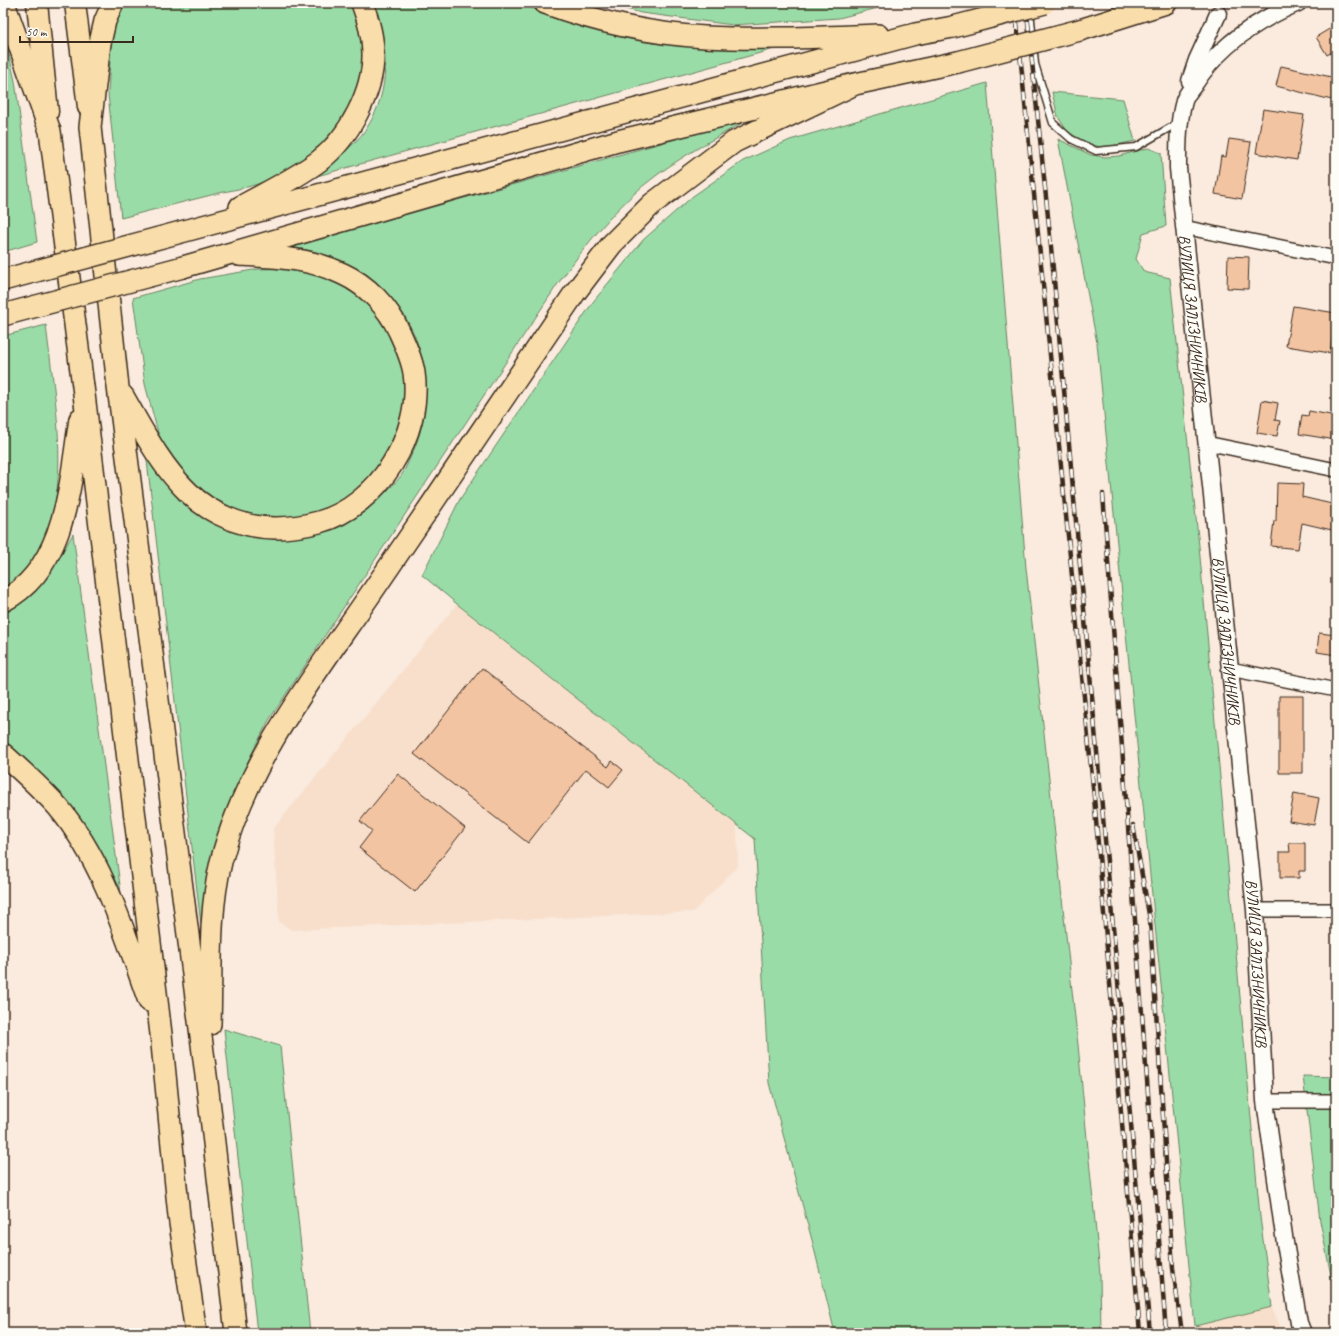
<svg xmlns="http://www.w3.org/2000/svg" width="1339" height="1336" viewBox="0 0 1339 1336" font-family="Caveat,sans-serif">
<rect width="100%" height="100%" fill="#faebde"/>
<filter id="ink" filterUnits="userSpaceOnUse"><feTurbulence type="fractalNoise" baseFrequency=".025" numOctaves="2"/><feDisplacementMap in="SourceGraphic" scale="8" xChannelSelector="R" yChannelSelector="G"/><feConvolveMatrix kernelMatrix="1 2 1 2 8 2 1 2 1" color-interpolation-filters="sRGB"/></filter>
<g filter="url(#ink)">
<path fill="#f8dfcc" d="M 457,604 L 737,825 L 738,866 L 693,912 L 291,930 L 279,922 L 273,829 Z
M 1272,1307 L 1283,1333 L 1196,1333 L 1195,1326 Z"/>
<path fill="#9adca7" stroke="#6a8362" d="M 123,3 L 352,3 C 355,11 359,20 360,29 C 373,100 327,158 263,182 C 248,188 231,190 215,194 C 184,202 152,210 121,218 L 108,94 L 112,29 Z
M 374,3 L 519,3 L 566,20 L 778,48 L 317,176 C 335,159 361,142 372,119 C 391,84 387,39 374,3 Z
M 605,3 L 897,3 L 839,18 L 733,25 L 641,13 Z
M 3,29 L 15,81 L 37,242 L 3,252 Z
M 987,83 L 1026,568 L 1078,1045 L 1100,1274 L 1101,1333 L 835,1333 L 812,1240 L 769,1083 L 755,839 L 457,604 L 422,575 L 460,499 L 593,302 L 643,240 L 693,196 L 743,161 L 790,140 Z
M 1052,92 L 1123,99 L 1135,141 L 1103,148 L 1084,142 L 1067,131 L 1058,117 Z
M 751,118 C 719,136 687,153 657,175 C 617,204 586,245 557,285 L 269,720 C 249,758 230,797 218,838 C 210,867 206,896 201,925 L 146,452 C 158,471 169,492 187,506 C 248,554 333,549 386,492 C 391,487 397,481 401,476 C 405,470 408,462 411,456 C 438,400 427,331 382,288 C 367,273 343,260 323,254 C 312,250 300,249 289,247 Z
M 1058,139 L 1091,155 L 1105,157 L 1119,156 L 1148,148 L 1161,153 L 1166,226 L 1143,233 L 1136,259 L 1144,272 L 1170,278 L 1199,546 L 1260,1217 L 1272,1307 L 1195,1326 L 1097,343 Z
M 293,268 L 325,276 L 356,292 L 379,313 L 394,338 L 404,370 L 406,407 L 399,436 L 368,485 L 319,514 L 291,520 L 258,519 L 219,505 L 191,485 L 173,466 L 158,433 L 145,384 L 133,298 L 200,279 L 259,269 Z
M 46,325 C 55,408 85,535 3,591 L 3,336 Z
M 73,534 L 121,893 C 107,860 89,829 66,800 C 49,778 24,760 3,742 L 3,614 C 38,592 53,569 73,534 Z
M 224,1029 L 280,1046 L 310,1333 L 257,1333 Z
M 1303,1076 L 1336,1077 L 1336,1300 L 1320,1221 Z"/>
<path fill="#f3c4a2" stroke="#3b2a1e" d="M 1336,25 L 1336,50 L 1327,55 L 1316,37 Z
M 1281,66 L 1336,78 L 1336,101 L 1276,86 Z
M 1263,109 L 1304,115 L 1297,160 L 1256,153 Z
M 1229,139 L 1251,142 L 1242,199 L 1215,194 L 1221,156 L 1226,157 Z
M 1228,256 L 1249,257 L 1248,289 L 1227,288 Z
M 1293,306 L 1336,313 L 1336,338 L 1332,338 L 1330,353 L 1286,346 Z
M 1262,400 L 1278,403 L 1275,420 L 1280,421 L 1277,436 L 1257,433 Z
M 1309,411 L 1336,416 L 1336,440 L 1299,434 L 1302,415 L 1308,416 Z
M 1277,483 L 1303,484 L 1302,497 L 1336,505 L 1336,531 L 1302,523 L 1298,549 L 1271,546 L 1274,521 L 1276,521 Z
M 1319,633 L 1336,635 L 1336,655 L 1317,652 Z
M 482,668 L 608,767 L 612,761 L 623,770 L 609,787 L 586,769 L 528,843 L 414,754 Z
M 1279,696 L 1303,696 L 1303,773 L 1279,773 Z
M 398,774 L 465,828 L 415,892 L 359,848 L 372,831 L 360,821 Z
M 1294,793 L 1319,798 L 1314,825 L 1289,821 Z
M 1289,843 L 1305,843 L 1305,871 L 1299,871 L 1299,878 L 1280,878 L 1280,852 L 1290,852 Z"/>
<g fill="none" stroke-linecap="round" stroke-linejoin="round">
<path stroke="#d4c4b8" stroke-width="16" stroke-dasharray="16 8" stroke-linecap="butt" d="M 1218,14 L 1224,3"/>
<g stroke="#3b2a1e" stroke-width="9">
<path id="service" d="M 1030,9 L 1035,64 L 1053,123 L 1071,139 L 1096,151 L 1136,147 L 1178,123"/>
</g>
<g stroke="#3b2a1e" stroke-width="16">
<path id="minor" d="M 1183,227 L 1336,258
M 1206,443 L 1336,470
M 1230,669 L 1336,690
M 1255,910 L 1336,910
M 1265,1101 L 1336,1101"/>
</g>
<g stroke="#3b2a1e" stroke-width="19">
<g id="tertiary">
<path id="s1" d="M 1298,3 C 1257,20 1218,47 1194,85 C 1190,90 1186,95 1184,101 C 1178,122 1178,145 1178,168 L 1255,910 L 1265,1101 L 1285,1243 L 1299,1323 L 1303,1333"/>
<path d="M 1190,81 L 1197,60 L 1218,14"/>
</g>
</g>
<g stroke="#3b2a1e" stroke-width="23">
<path id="primary" d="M 37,3 L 48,112
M 75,3 L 88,107"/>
</g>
<g stroke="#3b2a1e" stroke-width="24">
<path id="trunk" d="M 4,3 L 50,131 L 84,394 L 161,1034 L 179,1216 L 196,1333
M 113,3 L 105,21 L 100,43 L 90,127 L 118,387 L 208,1091 L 236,1333
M 545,3 C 596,22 651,34 705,37 C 763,40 820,37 878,35
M 1080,30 L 1166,3
M 240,207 C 267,192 295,179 319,161 C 349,138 374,91 373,53 C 373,35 368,19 362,3
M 181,232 L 915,34 L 953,27
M 183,267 L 618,141 L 855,84 L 958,62
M 123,396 C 142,429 160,465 188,492 C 210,514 244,528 275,528 C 290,528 304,526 319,522 C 378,506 423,434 414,373 C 412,359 405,344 399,331 C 388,307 367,285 343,274 C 310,258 275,257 239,255
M 3,601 C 67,568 70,481 80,419
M 3,754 C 22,771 41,788 58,807 C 104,862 125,935 149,1001
M 210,1024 C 212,970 208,915 221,862 C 247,760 316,674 374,589 C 441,491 507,393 574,294 L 612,244 L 652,204 L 734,142 L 855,84"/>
</g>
<use href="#service" stroke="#fdfcf7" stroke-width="6"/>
<use href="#minor" stroke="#fdfcf7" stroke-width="13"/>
<use href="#tertiary" stroke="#fdfcf7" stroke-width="16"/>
<use href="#primary" stroke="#f9deab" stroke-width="20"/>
<use href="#trunk" stroke="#f9deab" stroke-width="21"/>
<g stroke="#3b2a1e" stroke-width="4.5">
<path id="rail" d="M 1015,3 L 1094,797 L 1140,1333
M 1026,3 L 1050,236 L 1150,1333
M 1103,494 L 1166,1333
M 1133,825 L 1150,920 L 1173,1268 L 1182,1333"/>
</g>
<use href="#rail" stroke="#fdfcf7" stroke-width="3" stroke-dasharray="9" stroke-linecap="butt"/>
<g stroke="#3b2a1e" stroke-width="24" stroke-linecap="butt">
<path id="trunk-bridge" d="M 953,27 L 1045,3
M 958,62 L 1080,30
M 3,280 L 181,232
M 3,315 L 183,267"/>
</g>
<use href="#trunk-bridge" stroke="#f9deab" stroke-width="21"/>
</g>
</g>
<g text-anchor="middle" stroke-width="3" stroke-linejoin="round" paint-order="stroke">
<g font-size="16" fill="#3b2a1e" stroke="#fdfcf7">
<text dy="6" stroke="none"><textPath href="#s1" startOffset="372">ВУЛИЦЯ ЗАЛІЗНИЧНИКІВ</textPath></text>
<text dy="6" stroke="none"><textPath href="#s1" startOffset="696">ВУЛИЦЯ ЗАЛІЗНИЧНИКІВ</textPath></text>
<text dy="6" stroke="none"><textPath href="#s1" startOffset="1020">ВУЛИЦЯ ЗАЛІЗНИЧНИКІВ</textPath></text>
</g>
</g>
<rect width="1339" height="1336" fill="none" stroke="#fdfcf7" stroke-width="16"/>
<rect x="8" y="8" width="1323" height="1320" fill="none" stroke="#3b2a1e" stroke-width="1.5" filter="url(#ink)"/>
<path d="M20 36v6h113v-6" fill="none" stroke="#3b2a1e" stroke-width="2"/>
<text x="26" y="36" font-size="12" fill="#3b2a1e" stroke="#fdfcf7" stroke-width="3" paint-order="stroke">50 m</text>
</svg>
